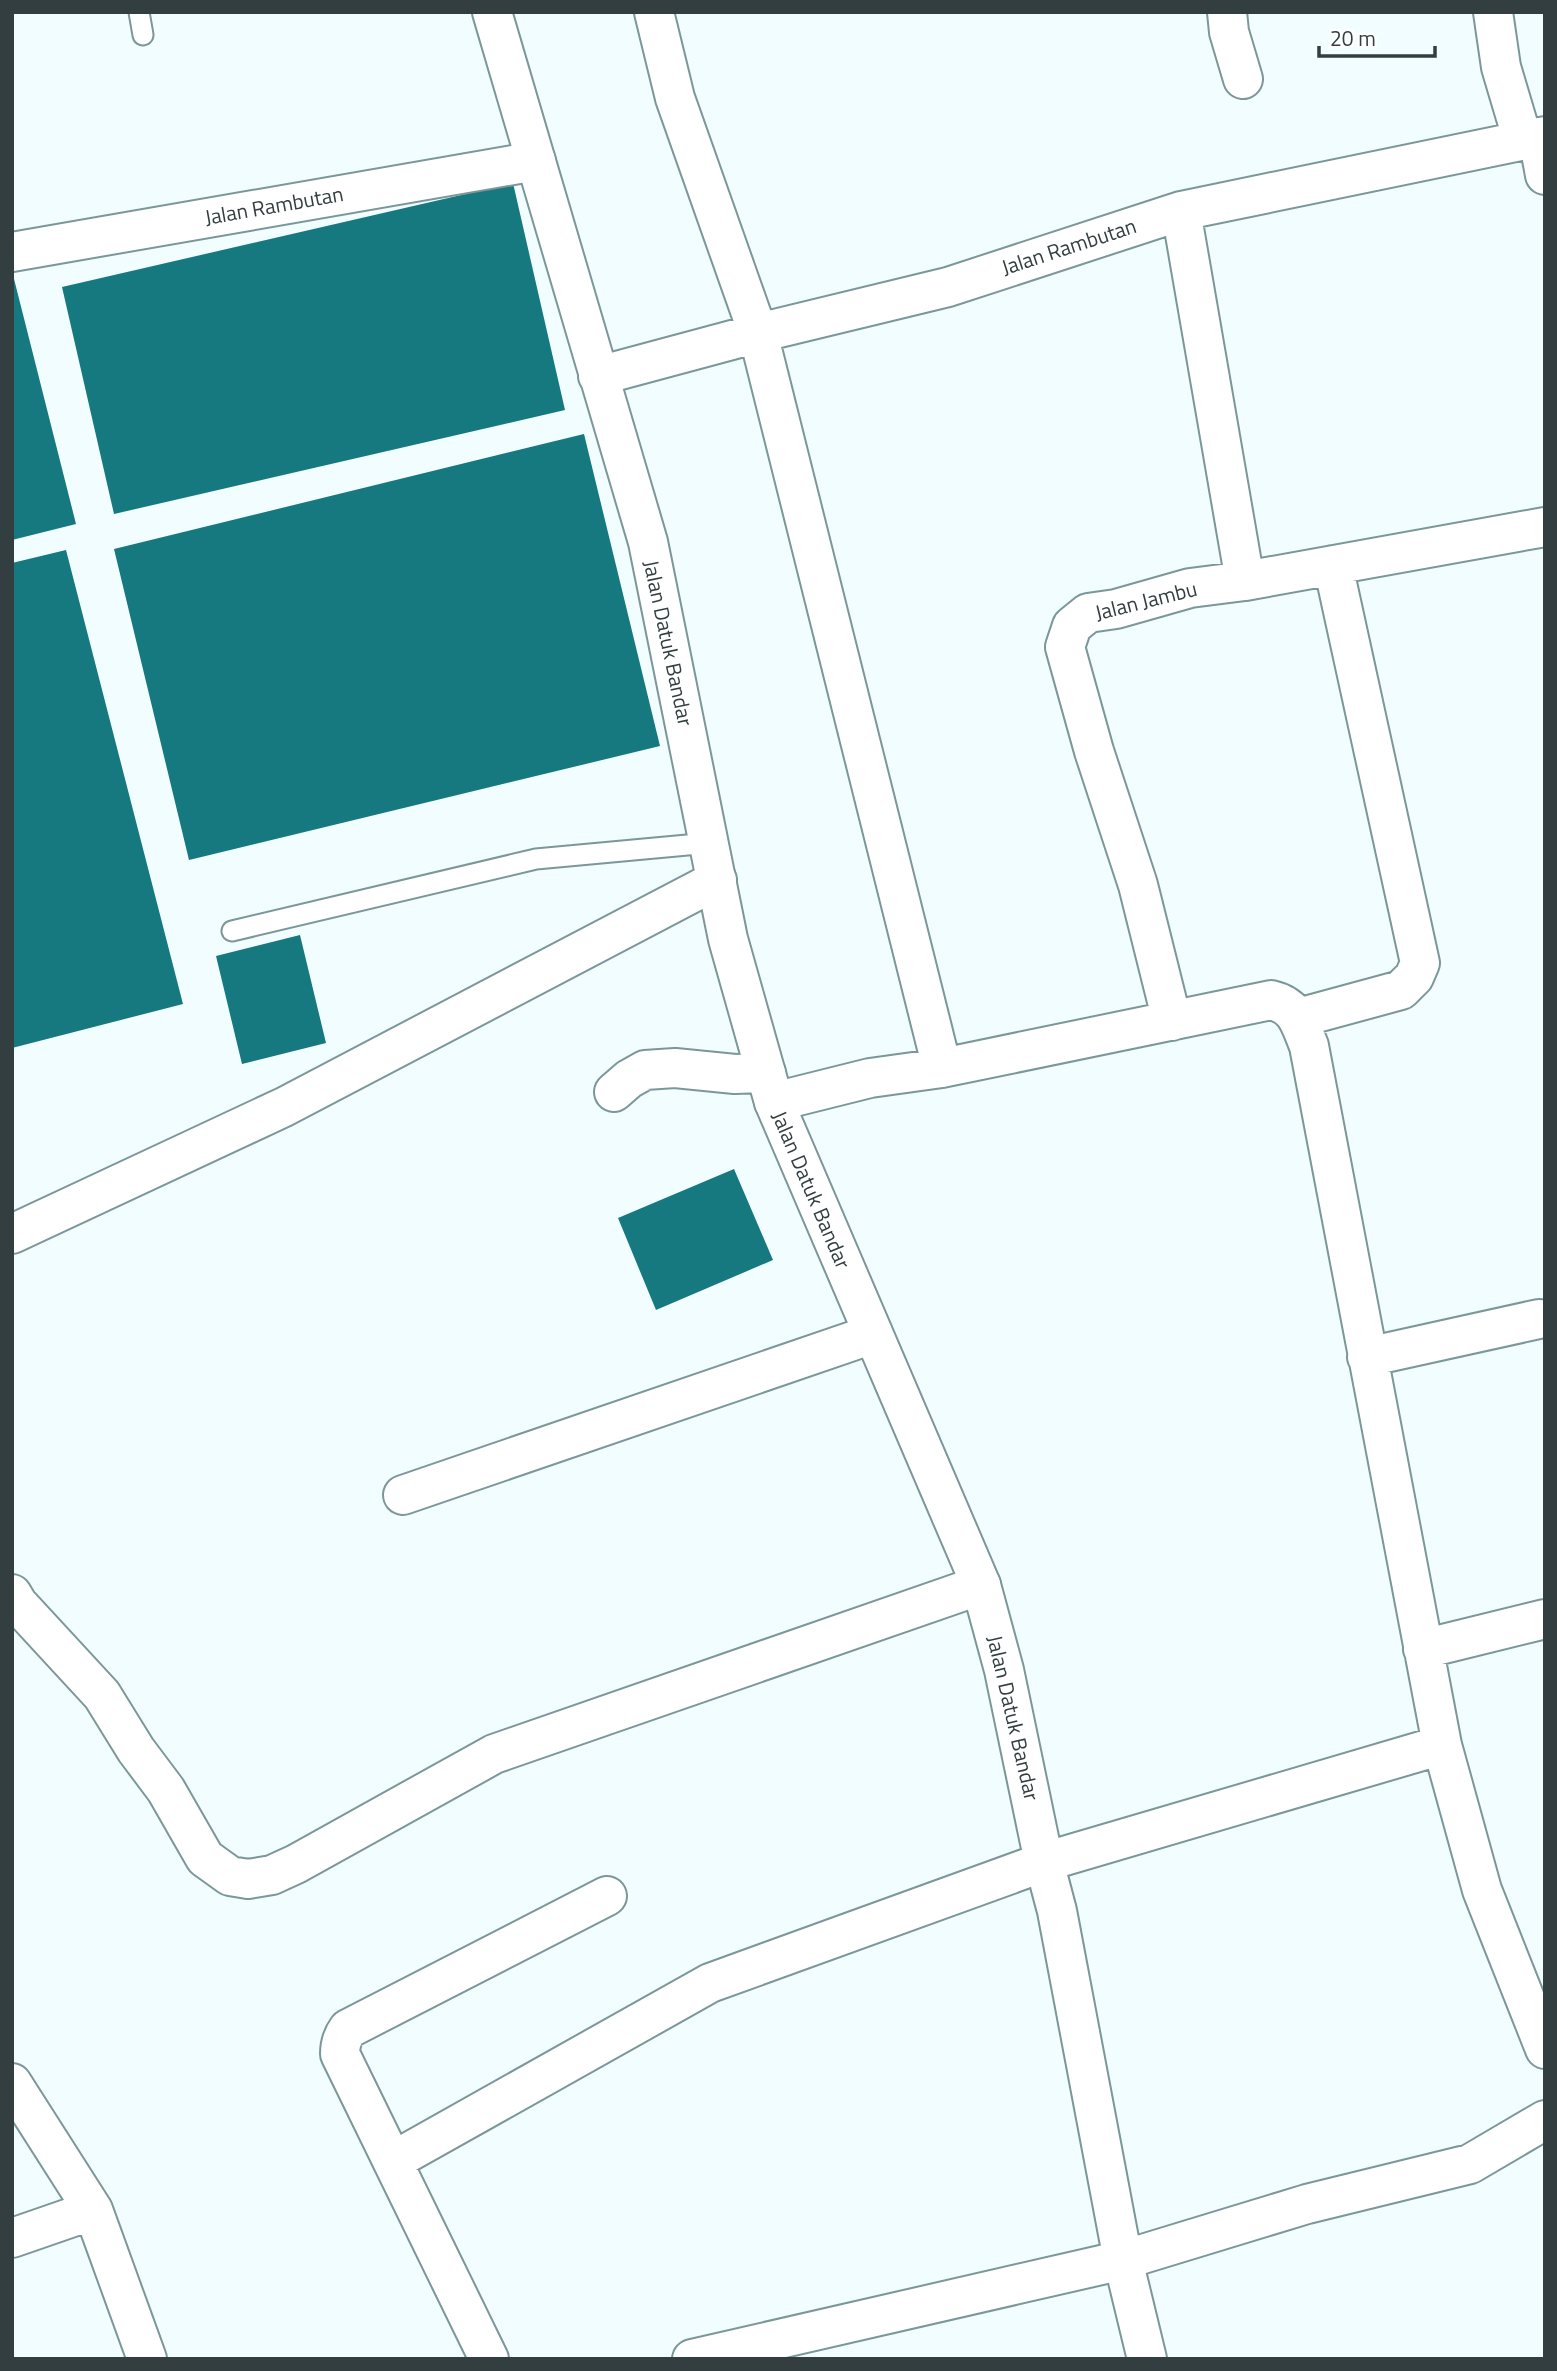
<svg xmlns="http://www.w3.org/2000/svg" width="1557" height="2371" viewBox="0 0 1557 2371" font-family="'Titillium Web',sans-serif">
<rect width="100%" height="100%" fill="#f1fdfe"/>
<path fill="#15797f" d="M 513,183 L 565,410 L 114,514 L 62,287 Z
M 12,271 L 76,524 L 12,540 Z
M 584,434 L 660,746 L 189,860 L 114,549 Z
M 66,550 L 183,1004 L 12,1048 L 12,563 Z
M 300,935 L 326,1043 L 242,1064 L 216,956 Z
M 734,1169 L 773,1260 L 656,1310 L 618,1218 Z"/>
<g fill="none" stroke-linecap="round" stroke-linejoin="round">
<g stroke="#7b9799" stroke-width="23">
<path id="service" d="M 139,12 L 143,35
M 232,931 L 536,859 L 709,843"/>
</g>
<g stroke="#7b9799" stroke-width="42">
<path id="minor" d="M 654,12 L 675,98 L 758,333 L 942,1068
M 1227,12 L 1229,32 L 1243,79
M 1493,12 L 1501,67 L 1523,141
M 1538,137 L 1545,175
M 1181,211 L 1245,581
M 12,252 L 536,161
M 598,376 L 758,333 L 948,287 L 1181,211 L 1545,136
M 1298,1018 L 1401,990 L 1414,977 L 1420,963 L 1333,565
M 1172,1021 L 1138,885 L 1094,751 L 1065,647 L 1072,626 L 1088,613 L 1116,609 L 1190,588 L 1245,581 L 1545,527
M 614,1092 L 629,1079 L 645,1070 L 675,1068 L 735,1074 L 766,1073
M 774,1102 L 870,1078 L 942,1068 L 1271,1000 C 1297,1006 1300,1024 1309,1046 L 1442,1745 L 1482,1890 L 1545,2049
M 12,1234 L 284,1107 L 717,880
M 1367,1357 L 1539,1319
M 403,1495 L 873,1334
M 12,1594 L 18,1604 L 102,1695 L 136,1750 L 166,1790 L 205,1858 L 230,1876 L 248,1879 L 272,1875 L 296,1864 L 494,1754 L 981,1585
M 1423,1649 L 1545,1619
M 12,2083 L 93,2210 L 147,2359
M 393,2161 L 710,1983 L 1044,1862 L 1442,1745
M 12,2238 L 93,2210
M 489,2359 L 340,2054 C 340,2044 342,2037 348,2029 L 607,1896
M 692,2359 L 1123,2260 L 1307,2204 L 1470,2164 L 1545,2120"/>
</g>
<g stroke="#7b9799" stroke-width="42">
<path id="tertiary" d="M 492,12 L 648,542 L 728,939 L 774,1102 L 981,1585 L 1004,1670 L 1044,1862 L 1057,1911 L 1123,2260 L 1147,2359"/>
</g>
<use href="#service" stroke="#fff" stroke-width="19"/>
<use href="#minor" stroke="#fff" stroke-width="38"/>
<use href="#tertiary" stroke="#fff" stroke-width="38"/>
</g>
<g text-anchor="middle" stroke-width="7" stroke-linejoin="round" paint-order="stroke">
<g font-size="21" fill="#323e3f" stroke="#fff">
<text transform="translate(274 206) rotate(-10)" y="7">Jalan Rambutan</text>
<text transform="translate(1069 247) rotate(-18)" y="7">Jalan Rambutan</text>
<text transform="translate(1146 601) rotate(-14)" y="7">Jalan Jambu</text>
<text transform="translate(668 643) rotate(78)" y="7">Jalan Datuk Bandar</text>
<text transform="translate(811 1190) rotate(67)" y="7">Jalan Datuk Bandar</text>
<text transform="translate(1013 1718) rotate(77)" y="7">Jalan Datuk Bandar</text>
</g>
</g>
<rect width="1557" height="2371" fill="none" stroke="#323e3f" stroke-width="28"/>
<path d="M1319 46v10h116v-10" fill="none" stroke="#323e3f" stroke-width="3.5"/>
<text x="1330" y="46" font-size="21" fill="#323e3f" stroke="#ffffff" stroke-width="5" paint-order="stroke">20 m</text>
</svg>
